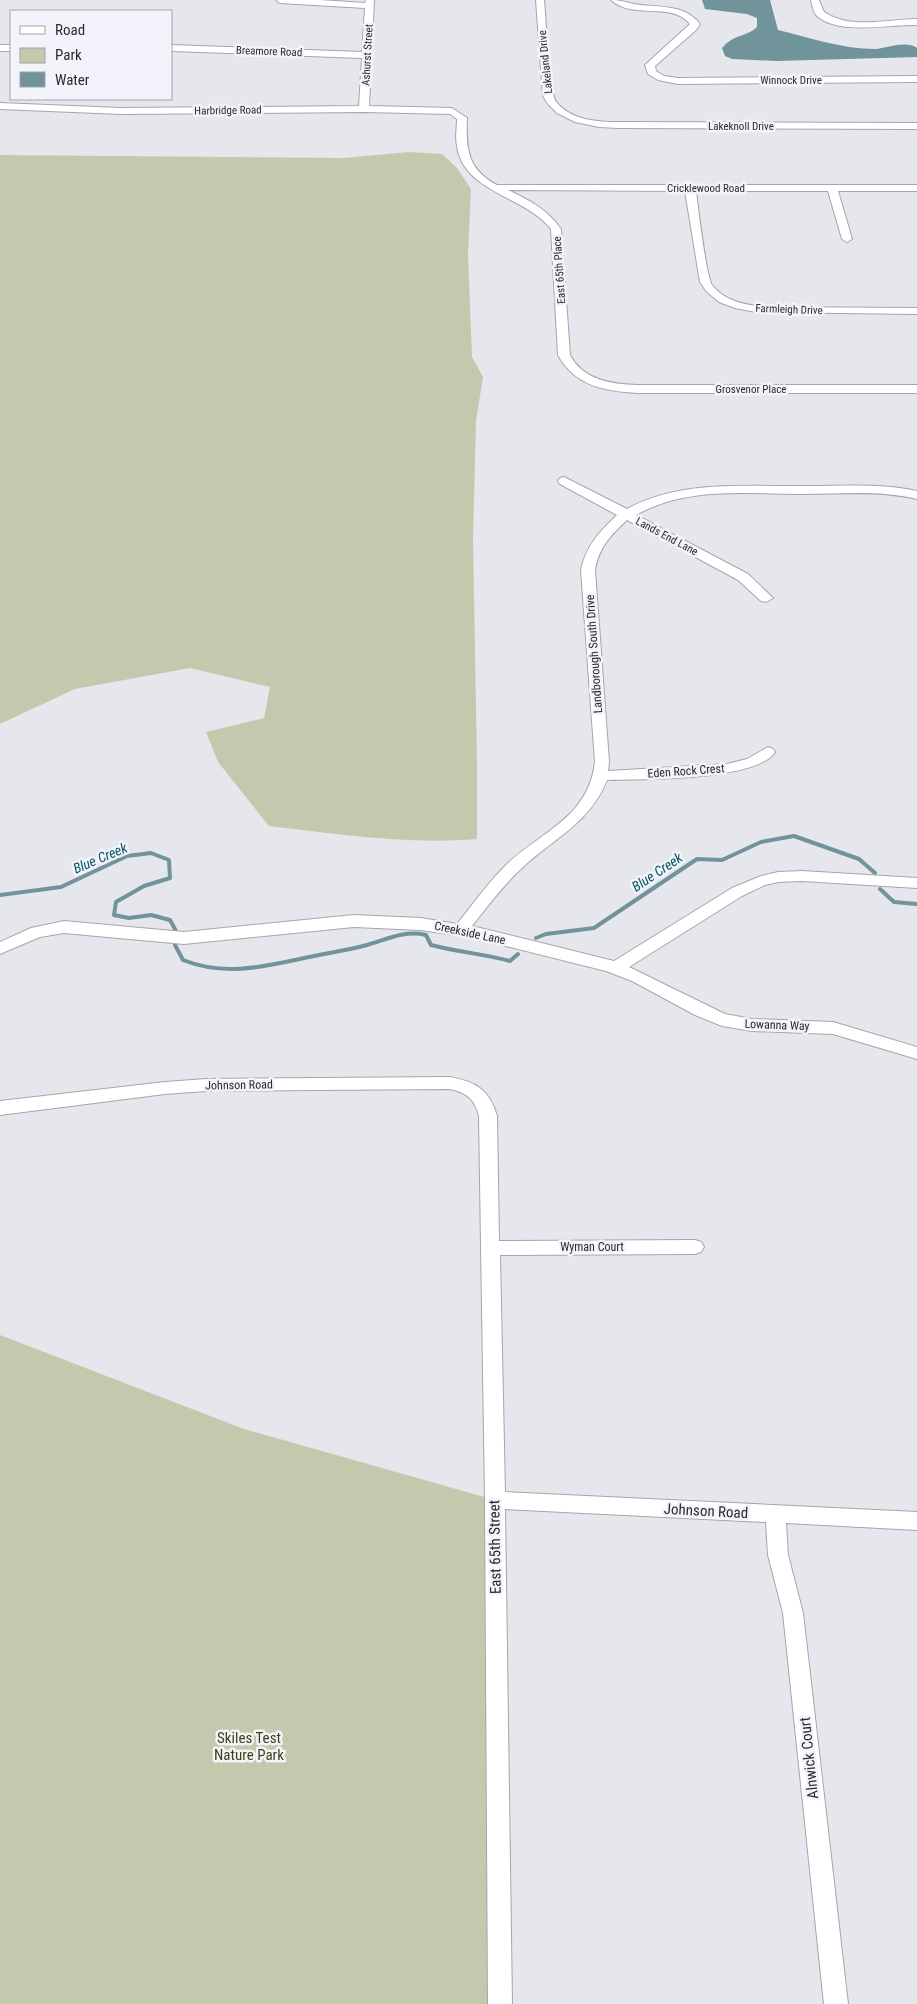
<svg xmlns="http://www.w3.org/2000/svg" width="917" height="2004" viewBox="0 0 917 2004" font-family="'Roboto Condensed',sans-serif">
<rect width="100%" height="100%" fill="#e6e6ed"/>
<path fill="#c4c9ae" d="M 409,152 L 442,154 L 457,168 L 471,189 L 468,254 L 472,357 L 483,377 L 476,421 L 473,539 L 477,764 L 477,839 C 407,845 338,834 269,826 L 218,762 L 206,732 L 264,718 L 270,687 L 190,668 L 75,689 L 0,724 L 0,155 L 343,158 Z
M 0,1335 L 244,1429 L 495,1500 L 500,2004 L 0,2004 Z"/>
<path fill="#70949a" d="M 702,0 L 770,0 L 778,30 C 810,38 843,49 875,49 C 888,48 906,40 917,48 L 917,57 L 776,61 L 732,59 L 725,56 L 722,48 C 735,33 745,38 757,27 L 757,18 L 747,14 L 705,9 Z"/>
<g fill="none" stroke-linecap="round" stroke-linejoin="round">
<path stroke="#70949a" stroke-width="4" d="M 880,889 L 894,902 L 917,904
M 0,895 L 61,887 L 127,856 L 151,853 L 169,860 L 170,878 L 144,886 L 116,902 L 114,915 L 129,918 L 151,915 L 170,920 L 176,931
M 536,938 L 546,934 L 594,928 L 697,859 L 722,860 L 761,842 L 794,836 L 859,859 L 875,873
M 175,945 L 183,960 C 228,978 269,965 314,956 C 332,952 350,950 367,945 C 388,939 404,930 426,935 L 431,945 C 458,952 484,954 510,961 L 518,954"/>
<g stroke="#a5a6ac" stroke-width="2">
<path id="minor" d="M 276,0 L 320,0 L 365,3 L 366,0 L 374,0 L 369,106 L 452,108 L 467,118 C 466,149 467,169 497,185 L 917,185 L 917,191 L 838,191 L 852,239 L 847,242 L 842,239 L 828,191 L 696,191 C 698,206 706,276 712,285 C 724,301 746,305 764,307 L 917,308 L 917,314 L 756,312 L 735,308 L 719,302 L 706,291 L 700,282 L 685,191 L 508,190 C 529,200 547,209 561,229 L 570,355 C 583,380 611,384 637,385 L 917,385 L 917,393 L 637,393 C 604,391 575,386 558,355 L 551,229 C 525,196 463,192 457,146 C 455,137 457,128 457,119 L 450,114 L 364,112 L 121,114 L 0,109 L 0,103 L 121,108 L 359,106 L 362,58 L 171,51 L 171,45 L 362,52 L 365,8 L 280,3 Z
M 536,0 L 544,0 C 546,18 548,92 557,103 C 572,120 597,122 618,122 L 917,123 L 917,129 L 618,128 L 599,127 L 575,122 L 557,113 L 548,104 L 543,96 Z
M 611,0 C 619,0 625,2 634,4 C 657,8 684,3 700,24 L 696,30 L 655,66 L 656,71 L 664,76 L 678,78 L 917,76 L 917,82 L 678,84 L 658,80 L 648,74 L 645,65 L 690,24 C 672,1 632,20 611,0 Z
M 811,0 L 819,0 L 824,12 C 851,30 887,19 917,19 L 917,25 C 890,24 837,36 816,15 C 813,11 812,5 811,0 Z
M 0,45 L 11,45 L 11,51 L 0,51 Z
M 564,477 L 627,509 C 682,479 746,487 806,486 C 844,486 880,483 917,491 L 917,499 C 879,490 842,494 803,494 C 748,494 687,486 636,515 L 748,574 L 773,598 L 766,602 L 761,601 L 738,580 L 627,520 C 611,535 599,547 595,570 L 609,762 L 608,771 L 727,764 L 747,759 L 768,747 L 773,749 L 775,752 C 757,781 641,779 607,780 C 590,823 554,838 522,868 C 503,885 488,906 472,926 L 614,961 L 732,888 L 761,876 L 778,872 L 802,871 L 917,878 L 917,888 L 802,881 L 778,882 L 765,885 L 742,896 L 629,967 L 725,1014 L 752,1019 L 833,1022 L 917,1047 L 917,1059 L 833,1034 L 752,1031 L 722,1026 L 695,1015 L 632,981 L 606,971 L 474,938 L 421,930 L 354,927 L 184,944 L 64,933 L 40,937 L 0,954 L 0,942 L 31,928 L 64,921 L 184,932 L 354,915 L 421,918 L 457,924 C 473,904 488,883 506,865 C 543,830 588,818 595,762 L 581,570 C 586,546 600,531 617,515 L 560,484 L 558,481 L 560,478 Z
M 449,1077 C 475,1081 490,1090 497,1116 L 499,1241 L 695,1240 L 701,1242 L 704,1247 L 701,1252 L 695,1254 L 500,1255 L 505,1492 L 917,1512 L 917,1530 L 786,1523 L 788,1555 L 803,1613 L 848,2004 L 824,2004 L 783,1613 L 768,1555 L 766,1522 L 505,1509 L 512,2004 L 488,2004 L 485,1500 L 479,1116 C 475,1099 466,1092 449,1089 L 206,1091 L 165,1094 L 0,1115 L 0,1101 L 165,1082 L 206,1079 Z"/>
</g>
<use href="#minor" fill="#fff" fill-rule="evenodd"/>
</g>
<g text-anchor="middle" stroke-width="5" stroke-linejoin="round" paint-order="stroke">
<g font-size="11" fill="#2b2b2e" stroke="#f3f4fb">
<text transform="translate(269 51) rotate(2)" y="4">Breamore Road</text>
<text transform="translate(367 55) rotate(-87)" y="4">Ashurst Street</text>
<text transform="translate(545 62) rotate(-96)" y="4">Lakeland Drive</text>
<text x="791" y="84">Winnock Drive</text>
<text transform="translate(228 110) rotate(-1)" y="4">Harbridge Road</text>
<text x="741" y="130">Lakeknoll Drive</text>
<text x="706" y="192">Cricklewood Road</text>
<text transform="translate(559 270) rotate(-94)" y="4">East 65th Place</text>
<text transform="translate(789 309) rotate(2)" y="4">Farmleigh Drive</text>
<text x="751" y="393">Grosvenor Place</text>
<text transform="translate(667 536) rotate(28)" y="4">Lands End Lane</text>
</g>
<g font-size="12" fill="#2b2b2e" stroke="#f3f4fb">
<text transform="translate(594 654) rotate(-94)" y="4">Landborough South Drive</text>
<text transform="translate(686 771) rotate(-4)" y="4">Eden Rock Crest</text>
<text transform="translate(470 933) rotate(12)" y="4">Creekside Lane</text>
<text transform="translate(777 1025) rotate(2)" y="4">Lowanna Way</text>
<text transform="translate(239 1085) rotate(-1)" y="4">Johnson Road</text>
<text x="592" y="1251">Wyman Court</text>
</g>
<g font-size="14" font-style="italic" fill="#055761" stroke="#f3f4fb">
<text transform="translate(100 858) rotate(-23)" y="5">Blue Creek</text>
<text transform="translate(657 872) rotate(-34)" y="5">Blue Creek</text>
</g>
<g font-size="15" fill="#2b2b2e" stroke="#f3f4fb">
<text transform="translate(706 1511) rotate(3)" y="5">Johnson Road</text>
<text transform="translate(495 1547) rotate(-91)" y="5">East 65th Street</text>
<text transform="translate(809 1758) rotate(-96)" y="5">Alnwick Court</text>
</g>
<g font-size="15" fill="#3b410f" stroke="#f3f4fb">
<text x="249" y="1743">Skiles Test<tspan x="249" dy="17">Nature Park</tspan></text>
</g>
</g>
<rect x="10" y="10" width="162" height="90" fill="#f3f4fb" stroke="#a3a4a9"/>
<rect x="20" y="26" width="25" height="8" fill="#ffffff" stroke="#a3a4a9"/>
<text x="55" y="35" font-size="15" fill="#2b2b2e">Road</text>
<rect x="20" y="48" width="25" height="15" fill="#c4c9ae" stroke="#a3a4a9"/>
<text x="55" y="60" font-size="15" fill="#2b2b2e">Park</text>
<rect x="20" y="72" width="25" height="15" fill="#70949a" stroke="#a3a4a9"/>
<text x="55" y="85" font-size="15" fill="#2b2b2e">Water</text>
</svg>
